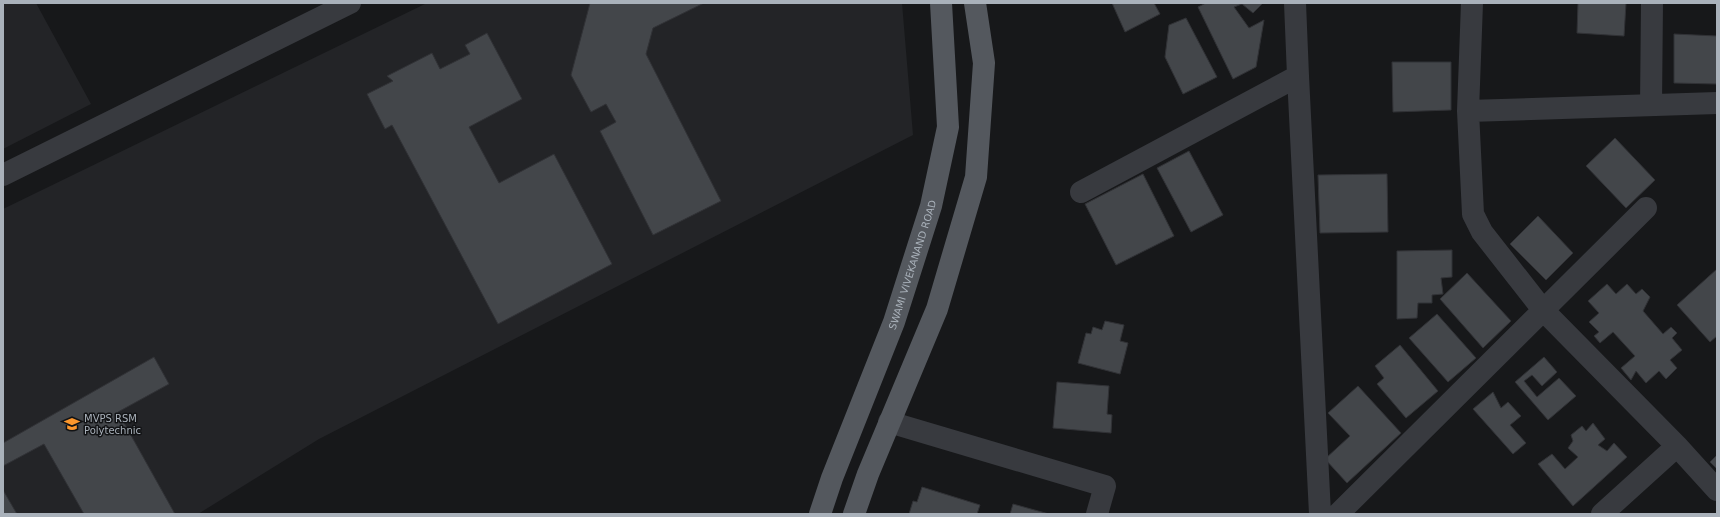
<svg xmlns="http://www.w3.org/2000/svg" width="1720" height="517" viewBox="0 0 1720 517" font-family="'DejaVu Sans',sans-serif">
<rect width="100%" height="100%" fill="#17181a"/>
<path fill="#232427" d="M 3,3 L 36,3 L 91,104 L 3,149 Z
M 427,3 L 902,3 L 913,135 L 319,439 L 198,514 L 3,514 L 3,209 Z"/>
<path fill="#43464a" stroke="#313236" d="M 590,3 L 704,3 L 653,28 L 646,54 L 721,201 L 653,235 L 600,131 L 616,122 L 606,104 L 591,112 L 571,75 Z
M 1112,3 L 1154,3 L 1160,14 L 1125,32 Z
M 1206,3 L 1263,3 L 1253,13 L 1242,4 L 1234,7 L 1249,28 L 1264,20 L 1256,67 L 1233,79 L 1198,7 Z
M 1578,3 L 1626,3 L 1624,36 L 1577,33 Z
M 1186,18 L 1217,77 L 1183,94 L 1165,57 L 1169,25 Z
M 487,33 L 522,99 L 469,127 L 499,183 L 554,154 L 612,264 L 498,324 L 392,125 L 385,129 L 367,94 L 393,81 L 387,76 L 432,53 L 440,69 L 470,54 L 465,45 Z
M 1674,34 L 1717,36 L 1717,84 L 1674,83 Z
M 1392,62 L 1451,62 L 1451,110 L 1393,112 Z
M 1615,138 L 1655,180 L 1626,208 L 1586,166 Z
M 1189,151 L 1223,215 L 1191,232 L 1157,168 Z
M 1143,174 L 1174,236 L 1116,265 L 1085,204 Z
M 1387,174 L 1388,232 L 1320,233 L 1318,175 Z
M 1538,216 L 1573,253 L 1546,280 L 1510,244 Z
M 1452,250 L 1452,277 L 1441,278 L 1443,294 L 1432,295 L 1432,303 L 1418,303 L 1417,318 L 1397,319 L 1397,251 Z
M 1717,269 L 1717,336 L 1710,342 L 1677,305 Z
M 1467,273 L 1511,321 L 1483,348 L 1440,299 Z
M 1607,284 L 1616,294 L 1627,284 L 1636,294 L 1642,289 L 1650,297 L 1643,311 L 1663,334 L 1671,327 L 1677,333 L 1672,338 L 1682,350 L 1670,360 L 1677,368 L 1666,379 L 1659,371 L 1646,383 L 1636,371 L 1631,380 L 1621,368 L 1635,356 L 1613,332 L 1600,343 L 1594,336 L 1599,332 L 1589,322 L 1599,313 L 1588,301 Z
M 1437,314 L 1476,358 L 1448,382 L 1409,338 Z
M 1105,321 L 1124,325 L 1120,341 L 1128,343 L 1120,374 L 1078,363 L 1086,333 L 1091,334 L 1093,327 L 1102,330 Z
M 1400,345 L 1438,391 L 1406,418 L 1377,384 L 1384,378 L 1375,366 Z
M 154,357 L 169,384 L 118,412 L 175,514 L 84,514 L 44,444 L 3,466 L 3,443 Z
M 1544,357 L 1557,372 L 1542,386 L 1532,375 L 1524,381 L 1537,397 L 1559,378 L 1576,396 L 1548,420 L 1515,382 Z
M 1057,382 L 1109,386 L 1107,414 L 1112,415 L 1111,433 L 1053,428 Z
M 1358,386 L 1401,433 L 1347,483 L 1325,459 L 1350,436 L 1328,413 Z
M 1493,392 L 1501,408 L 1508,402 L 1521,416 L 1510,425 L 1526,443 L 1513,454 L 1473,409 Z
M 1593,423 L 1605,439 L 1598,445 L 1607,451 L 1614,443 L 1627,457 L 1573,506 L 1538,464 L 1552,454 L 1565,469 L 1578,457 L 1568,448 L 1573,441 L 1571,435 L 1582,426 L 1586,431 Z
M 1717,455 L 1717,469 L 1710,462 Z
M 922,487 L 980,505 L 977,514 L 909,514 L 913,501 L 917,502 Z
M 3,490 L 17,514 L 3,514 Z
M 1013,504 L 1049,514 L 1010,514 Z"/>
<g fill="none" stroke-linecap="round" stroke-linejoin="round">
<path stroke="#383a3f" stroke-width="22" d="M 1472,3 L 1468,111 L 1717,103
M 1298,76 L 1320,514
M 1651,105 L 1652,3
M 1468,111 L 1473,214 L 1482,232 L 1543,310 L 1677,446 L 1717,490
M 3,175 L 350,3
M 1081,192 L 1298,76 L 1295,3
M 889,422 L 1105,486 L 1097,514
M 1338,514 L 1646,208
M 1602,514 L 1677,446"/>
<g stroke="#54585e" stroke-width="22">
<path id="s1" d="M 820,514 L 832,478 L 894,322 L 931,206 L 948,127 L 941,3"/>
<path d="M 854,514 L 868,474 L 937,309 L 976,177 L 984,63 L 975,3"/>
</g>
</g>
<defs>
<g id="university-bare" transform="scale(1.2)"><path d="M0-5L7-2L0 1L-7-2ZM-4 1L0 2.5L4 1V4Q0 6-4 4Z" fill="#fc972d" stroke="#121315" stroke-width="2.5" paint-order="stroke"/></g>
</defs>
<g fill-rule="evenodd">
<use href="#university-bare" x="72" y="424"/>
</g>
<g text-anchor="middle" stroke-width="3" stroke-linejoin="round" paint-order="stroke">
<g font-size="10" fill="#a9b1ba" stroke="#121315">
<text dy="4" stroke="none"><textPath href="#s1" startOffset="266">SWAMI VIVEKANAND ROAD</textPath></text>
</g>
<g font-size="10" fill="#a9b1ba" stroke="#121315" text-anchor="start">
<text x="84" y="422">MVPS RSM<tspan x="84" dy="12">Polytechnic</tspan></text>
</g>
</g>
<rect width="1720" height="517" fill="none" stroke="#a9b1ba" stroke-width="8"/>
</svg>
